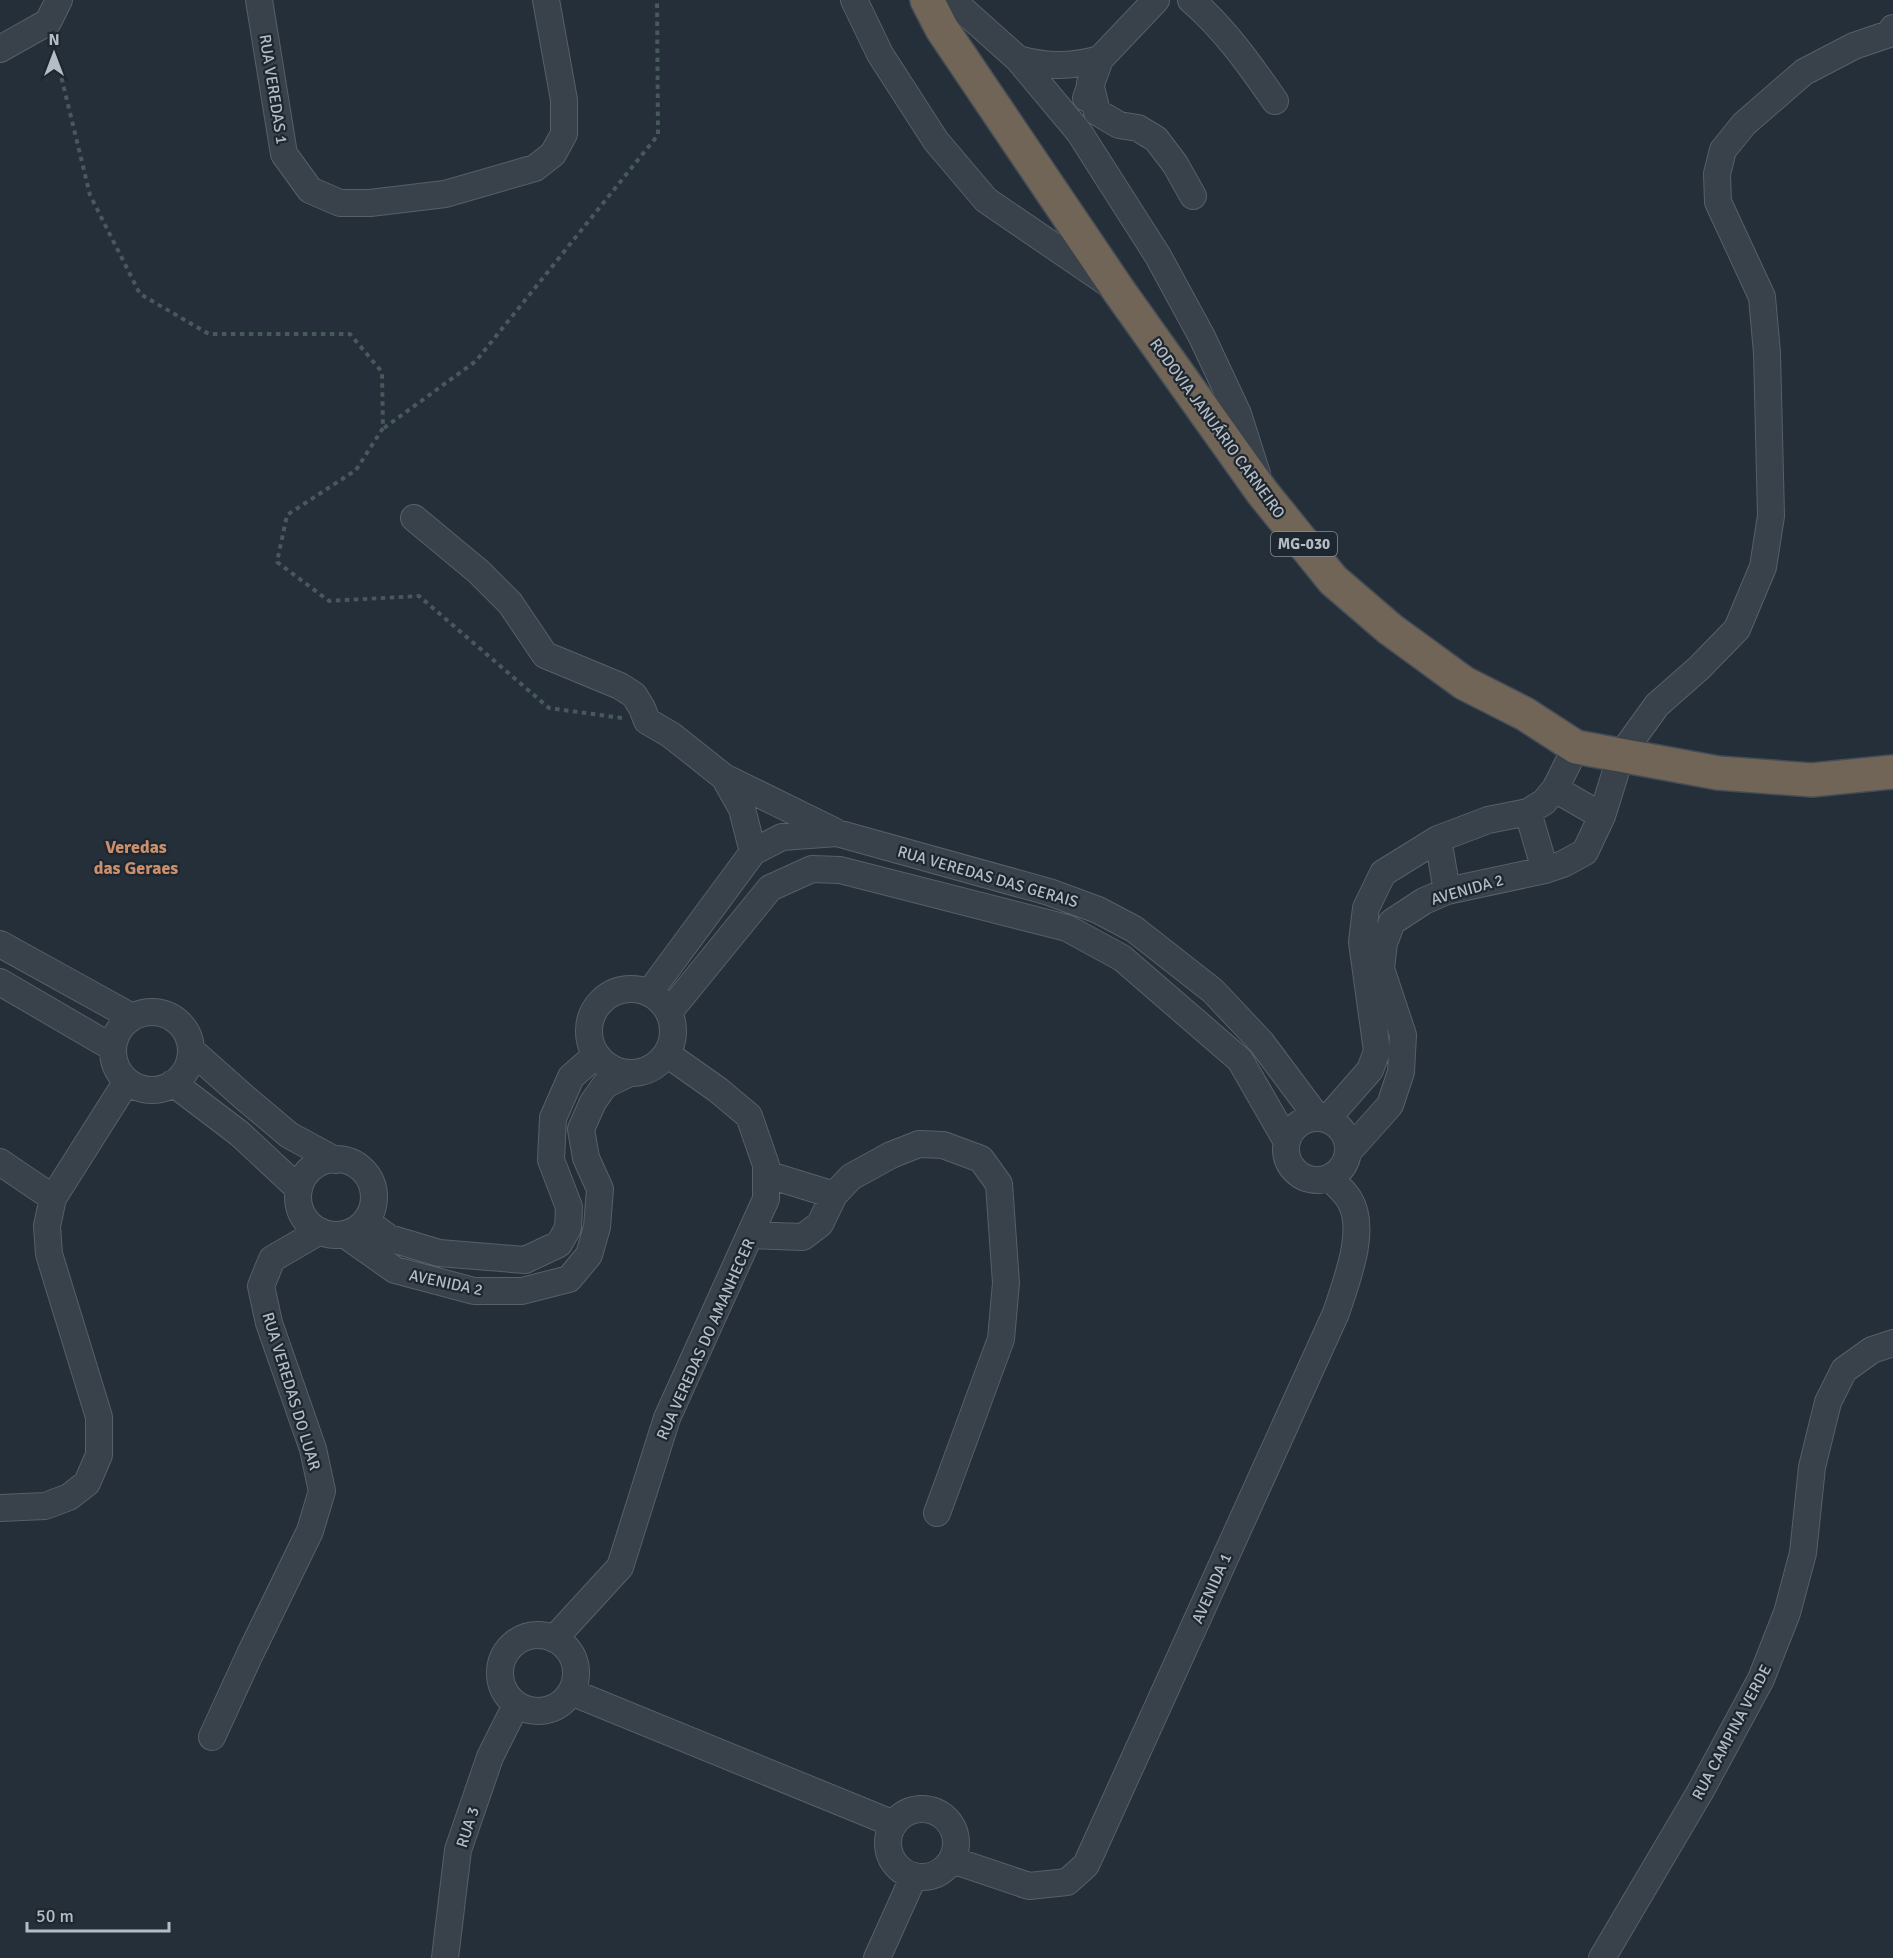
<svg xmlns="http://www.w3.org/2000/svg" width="1893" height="1958" viewBox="0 0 1893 1958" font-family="Signika,sans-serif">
<rect width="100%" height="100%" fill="#252f3a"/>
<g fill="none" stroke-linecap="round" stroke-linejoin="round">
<g stroke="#575f68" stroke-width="28">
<path id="minor" d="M 259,0 L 284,154 L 310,190 L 340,203 L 370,203 L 445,194 L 535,168 L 553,154 L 564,134 L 564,100 L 546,0
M 854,0 L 880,54 L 936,141 L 986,200 L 1109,284
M 952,0 L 1018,59 L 1079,132 L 1158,256 L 1202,337 L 1238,414 L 1257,474
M 1191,0 C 1224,28 1250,65 1275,101
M 0,49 L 48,22 L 59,0
M 1018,59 C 1047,67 1071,67 1100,59
M 1090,83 L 1097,112 L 1119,125 L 1138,128 L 1156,139 L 1175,164 L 1193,196
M 1086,98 L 1100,59 L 1156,0
M 414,518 L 479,572 L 510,603 L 545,655 L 620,686 L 634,695 L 642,708 L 647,721 L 671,735 L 724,777 L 834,831
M 724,777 L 742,809 L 753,852
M 1555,789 L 1602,816
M 1528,812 L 1545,870
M 1438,839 L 1447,891
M 0,944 L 132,1017
M 0,982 L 113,1048
M589 1031a42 42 0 1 1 84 0a42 42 0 1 1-84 0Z
M 649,993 L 753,852 L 782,837 L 837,833 L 1049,892 L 1098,910 L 1134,929 L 1213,991 L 1261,1042 L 1317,1117
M 669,1012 L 770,888 L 812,869 L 840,870 L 1067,928 L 1122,958 L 1240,1060 L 1286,1140
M113 1051a39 39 0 1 1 78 0a39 39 0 1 1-78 0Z
M 191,1050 L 245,1098 L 289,1135 L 335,1160
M 173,1083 L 240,1134 L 299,1189
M1286 1149a31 31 0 1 1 62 0a31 31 0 1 1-62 0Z
M 1327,1119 L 1370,1070 L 1377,1051 L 1362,942 L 1366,908 L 1383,873 L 1438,839 L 1488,820 L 1528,812 L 1544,802 L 1555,789 L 1576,747
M 1348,1152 L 1390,1105 L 1401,1072 L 1403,1035 L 1381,969 L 1384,943 L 1392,922 L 1424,901 L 1447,891 L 1545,870 L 1563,864 L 1585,852 L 1602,816 L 1621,755 L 1657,705 L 1699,668 L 1737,629 L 1763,567 L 1771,516 L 1767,353 L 1762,297 L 1718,202 L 1717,174 L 1723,150 L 1744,124 L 1804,72 L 1854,46 L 1889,34 L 1893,28
M298 1197a38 38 0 1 1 76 0a38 38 0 1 1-76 0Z
M 0,1162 L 53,1198
M 766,1174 L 834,1195
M 366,1221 L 389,1238 L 439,1253 L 525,1260 L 559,1244 L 568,1228 L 569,1207 L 551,1160 L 553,1118 L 571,1077 L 596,1055
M 344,1234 L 395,1270 L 474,1291 L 522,1291 L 569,1279 L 589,1255 L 597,1227 L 600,1189 L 586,1158 L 581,1129 L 593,1102 L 605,1085 L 630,1073
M 750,1235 L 803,1237 L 820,1224 L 834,1195 L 851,1177 L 891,1155 L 919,1144 L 943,1145 L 981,1159 L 999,1184 L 1006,1283 L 1001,1339 L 937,1513
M 0,1508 L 45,1506 L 69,1497 L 87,1483 L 99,1455 L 99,1417 L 49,1254 L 47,1226 L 53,1198 L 127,1081
M500 1673a38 38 0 1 1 76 0a38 38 0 1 1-76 0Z
M 554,1639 L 620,1567 L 667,1418 L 766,1199 L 766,1165 L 749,1116 L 718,1090 L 667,1054
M 571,1692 L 894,1824
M 212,1737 L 250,1654 L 310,1531 L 322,1491 L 313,1449 L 269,1323 L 261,1286 L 272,1259 L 320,1231
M888 1843a34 34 0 1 1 68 0a34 34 0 1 1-68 0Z
M 952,1860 L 1029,1886 L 1067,1882 L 1086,1865 L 1336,1313 C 1346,1282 1368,1229 1349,1199 C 1344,1191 1336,1184 1330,1178
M 445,1958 L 458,1850 L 490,1757 L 516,1705
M 877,1958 L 914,1876
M 1602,1958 L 1700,1792 L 1761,1679 L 1787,1613 L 1803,1553 L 1812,1467 L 1828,1402 L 1844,1370 L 1872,1350 L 1893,1343"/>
</g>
<g stroke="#444c55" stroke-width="36">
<path id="highway" d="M 927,0 L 942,29 L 1119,291 L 1262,492 L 1333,580 L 1390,629 L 1464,683 L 1525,714 L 1576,747 L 1718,773 L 1812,780 L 1893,772"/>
</g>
<path stroke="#47595a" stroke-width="4" stroke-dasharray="4.5 4.5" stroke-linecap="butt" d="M 53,43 L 90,195 L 140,294 L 209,334 L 350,334 L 382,372 L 383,428 L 356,470 L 287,515 L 277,562 L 329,601 L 419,596 L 549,708 L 622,718
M 384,428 L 476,361 L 658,135 L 657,0"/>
<use href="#minor" stroke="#39414a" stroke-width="26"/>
<use href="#highway" stroke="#706557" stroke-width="33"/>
</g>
<g text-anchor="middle" stroke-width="4.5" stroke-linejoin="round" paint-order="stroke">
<rect fill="#1e262f" stroke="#878f99" stroke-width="1.5" x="1271" y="532" width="66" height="24" rx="4.5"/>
<g font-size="15" font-weight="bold" fill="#b4bcc6">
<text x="1304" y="549">MG-030</text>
</g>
<g font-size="16" fill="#b4bcc6" stroke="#1e262f">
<text transform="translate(274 89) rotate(81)" y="6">RUA VEREDAS 1</text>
<text transform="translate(1218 428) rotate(54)" y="6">RODOVIA JANUÁRIO CARNEIRO</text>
<text transform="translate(988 876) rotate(16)" y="6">RUA VEREDAS DAS GERAIS</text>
<text transform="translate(1467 889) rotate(-16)" y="6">AVENIDA 2</text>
<text transform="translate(446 1282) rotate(12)" y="6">AVENIDA 2</text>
<text transform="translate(705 1339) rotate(-66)" y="6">RUA VEREDAS DO AMANHECER</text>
<text transform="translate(292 1391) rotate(73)" y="6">RUA VEREDAS DO LUAR</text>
<text transform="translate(1211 1588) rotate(-66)" y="6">AVENIDA 1</text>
<text transform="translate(1731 1732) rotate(-62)" y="6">RUA CAMPINA VERDE</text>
<text transform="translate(467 1827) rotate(-72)" y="6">RUA 3</text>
</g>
<g font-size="18" font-weight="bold" fill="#ca906c" stroke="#1e262f">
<text x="136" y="853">Veredas<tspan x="136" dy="21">das Geraes</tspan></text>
</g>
</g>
<g transform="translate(54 54)" stroke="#1e262f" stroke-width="4.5" paint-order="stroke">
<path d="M0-4.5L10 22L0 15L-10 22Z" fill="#b4bcc6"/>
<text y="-9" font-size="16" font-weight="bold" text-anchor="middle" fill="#b4bcc6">N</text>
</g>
<path d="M27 1922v9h142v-9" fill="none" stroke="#b4bcc6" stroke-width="3"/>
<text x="36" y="1922" font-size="18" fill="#b4bcc6" stroke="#1e262f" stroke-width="4.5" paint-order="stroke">50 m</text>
</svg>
